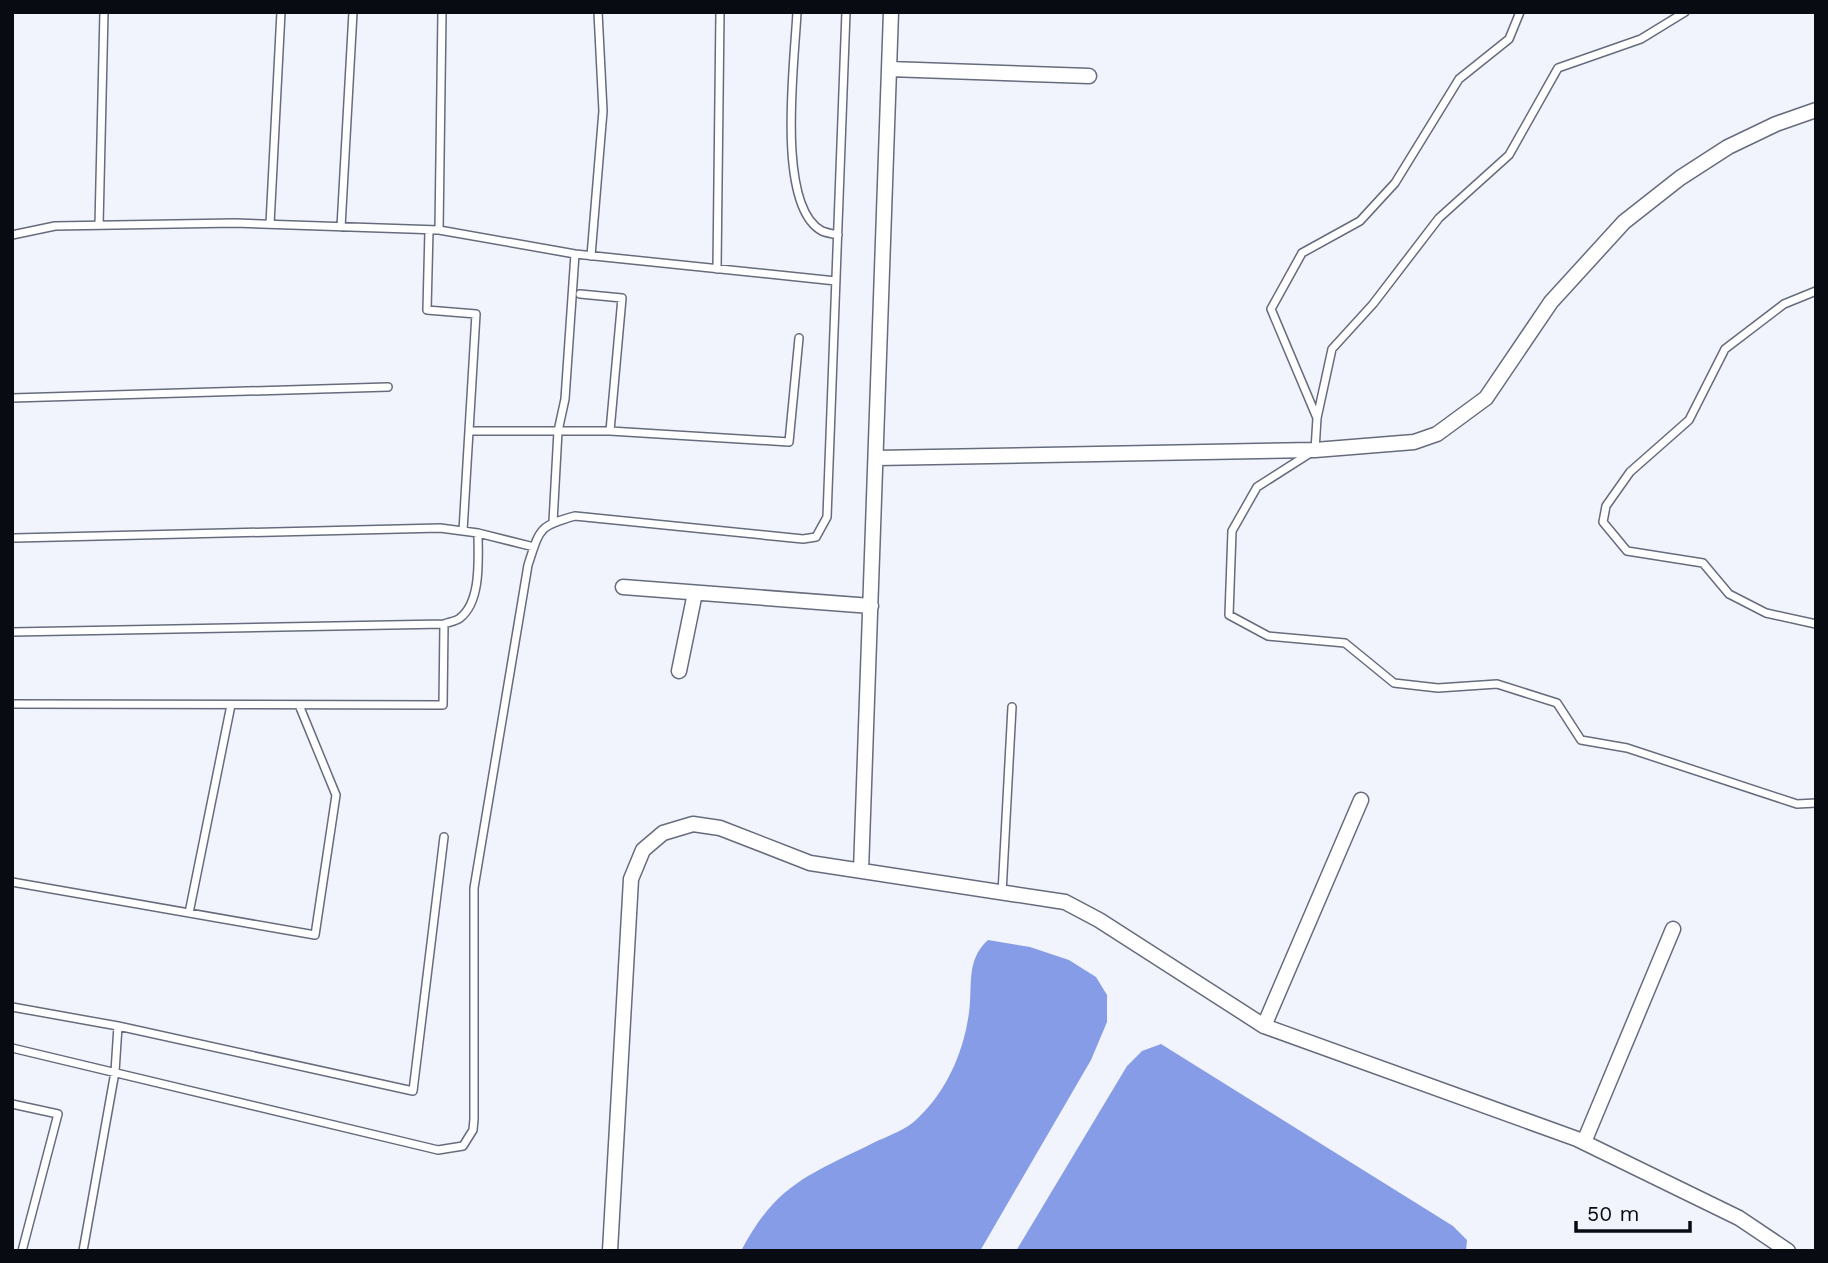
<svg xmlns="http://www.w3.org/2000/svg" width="1828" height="1263" viewBox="0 0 1828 1263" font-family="'Work Sans',sans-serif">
<rect width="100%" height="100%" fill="#f1f4fc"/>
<path fill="#879ce7" d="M 988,940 L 1030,947 L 1069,960 L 1096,977 L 1107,995 L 1107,1022 L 1091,1060 L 980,1251 L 741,1251 C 776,1184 809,1175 873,1143 C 888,1136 908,1129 919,1117 C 946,1091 962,1055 968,1019 C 974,990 964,961 988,940 Z
M 1161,1044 L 1453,1226 L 1467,1240 L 1466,1251 L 1016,1251 L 1127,1066 L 1142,1051 Z"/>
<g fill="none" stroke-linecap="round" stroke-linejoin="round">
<g stroke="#666c7d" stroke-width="10">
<path id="lane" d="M 797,12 C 795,59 775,206 822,231 C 827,233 833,234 838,235
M 1685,12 L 1641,39 L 1558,68 L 1509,155 L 1439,218 L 1373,304 L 1332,349 L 1317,418 L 1315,450 L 1257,487 L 1232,531 L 1229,615 L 1268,636 L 1345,643 L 1394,683 L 1438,688 L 1497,684 L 1557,703 L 1581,740 L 1627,748 L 1797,804 L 1816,803
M 270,224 L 281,12
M 99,225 L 104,12
M 341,227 L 353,12
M 429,230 L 427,310 L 476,314 L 463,531
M 439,230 L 442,12
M 12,235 L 55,226 L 235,223 L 439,230 L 575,254 L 836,281
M 591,256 L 603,111 L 598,12
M 717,269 L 720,12
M 1816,291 L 1784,304 L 1725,349 L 1689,420 L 1630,472 L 1606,506 L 1603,522 L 1627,551 L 1703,563 L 1729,594 L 1766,613 L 1816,624
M 580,294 L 622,298 L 610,431
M 12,398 L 388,387
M 1317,418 L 1271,309 L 1302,253 L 1360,221 L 1395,183 L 1459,79 L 1509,39 L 1520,12
M 471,431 L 558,431 L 565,399 L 575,254
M 553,522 L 558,431 L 610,431 L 789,442 L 799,338
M 15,538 L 440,528 L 478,533 L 534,547
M 12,632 L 444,624 C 449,622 457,621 460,618 C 482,601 478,557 478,533
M 12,704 L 443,705 L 444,624
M 12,882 L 315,935 L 336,795 L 299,705
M 1002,893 L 1012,707
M 189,913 L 231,705
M 12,1007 L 118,1026 L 413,1091 L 444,837
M 12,1048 L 438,1150 L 463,1146 L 473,1130 L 474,1119 L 474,888 L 528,565 C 540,529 538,526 575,516 L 803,539 L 816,537 L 827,517 L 846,12
M 12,1104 L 58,1114 L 22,1251
M 83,1251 L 115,1072 L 118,1026"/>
</g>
<g stroke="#666c7d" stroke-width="17">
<path id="street" d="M 889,69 L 1089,76
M 876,458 L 1315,450 L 1414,442 L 1437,434 L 1486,398 L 1551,302 L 1624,222 L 1680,178 L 1728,147 L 1776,124 L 1816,110
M 623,587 L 871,606
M 679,671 L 695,593
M 861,871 L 891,12
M 1264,1026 L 1361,800
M 1584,1142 L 1673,929
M 610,1251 L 631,879 L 643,850 L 663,833 L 693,824 L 720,828 L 810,863 L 1065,902 L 1099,920 L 1264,1026 L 1577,1139 L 1739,1218 L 1788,1251"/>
</g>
<use href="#lane" stroke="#fff" stroke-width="7"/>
<use href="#street" stroke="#fff" stroke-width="14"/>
</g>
<rect width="1828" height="1263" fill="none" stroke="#090b12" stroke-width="28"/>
<path d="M1576 1221v10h114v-10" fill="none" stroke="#090b12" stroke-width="3.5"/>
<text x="1587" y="1221" font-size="21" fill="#090b12" stroke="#f1f4fc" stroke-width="5" paint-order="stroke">50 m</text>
</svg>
